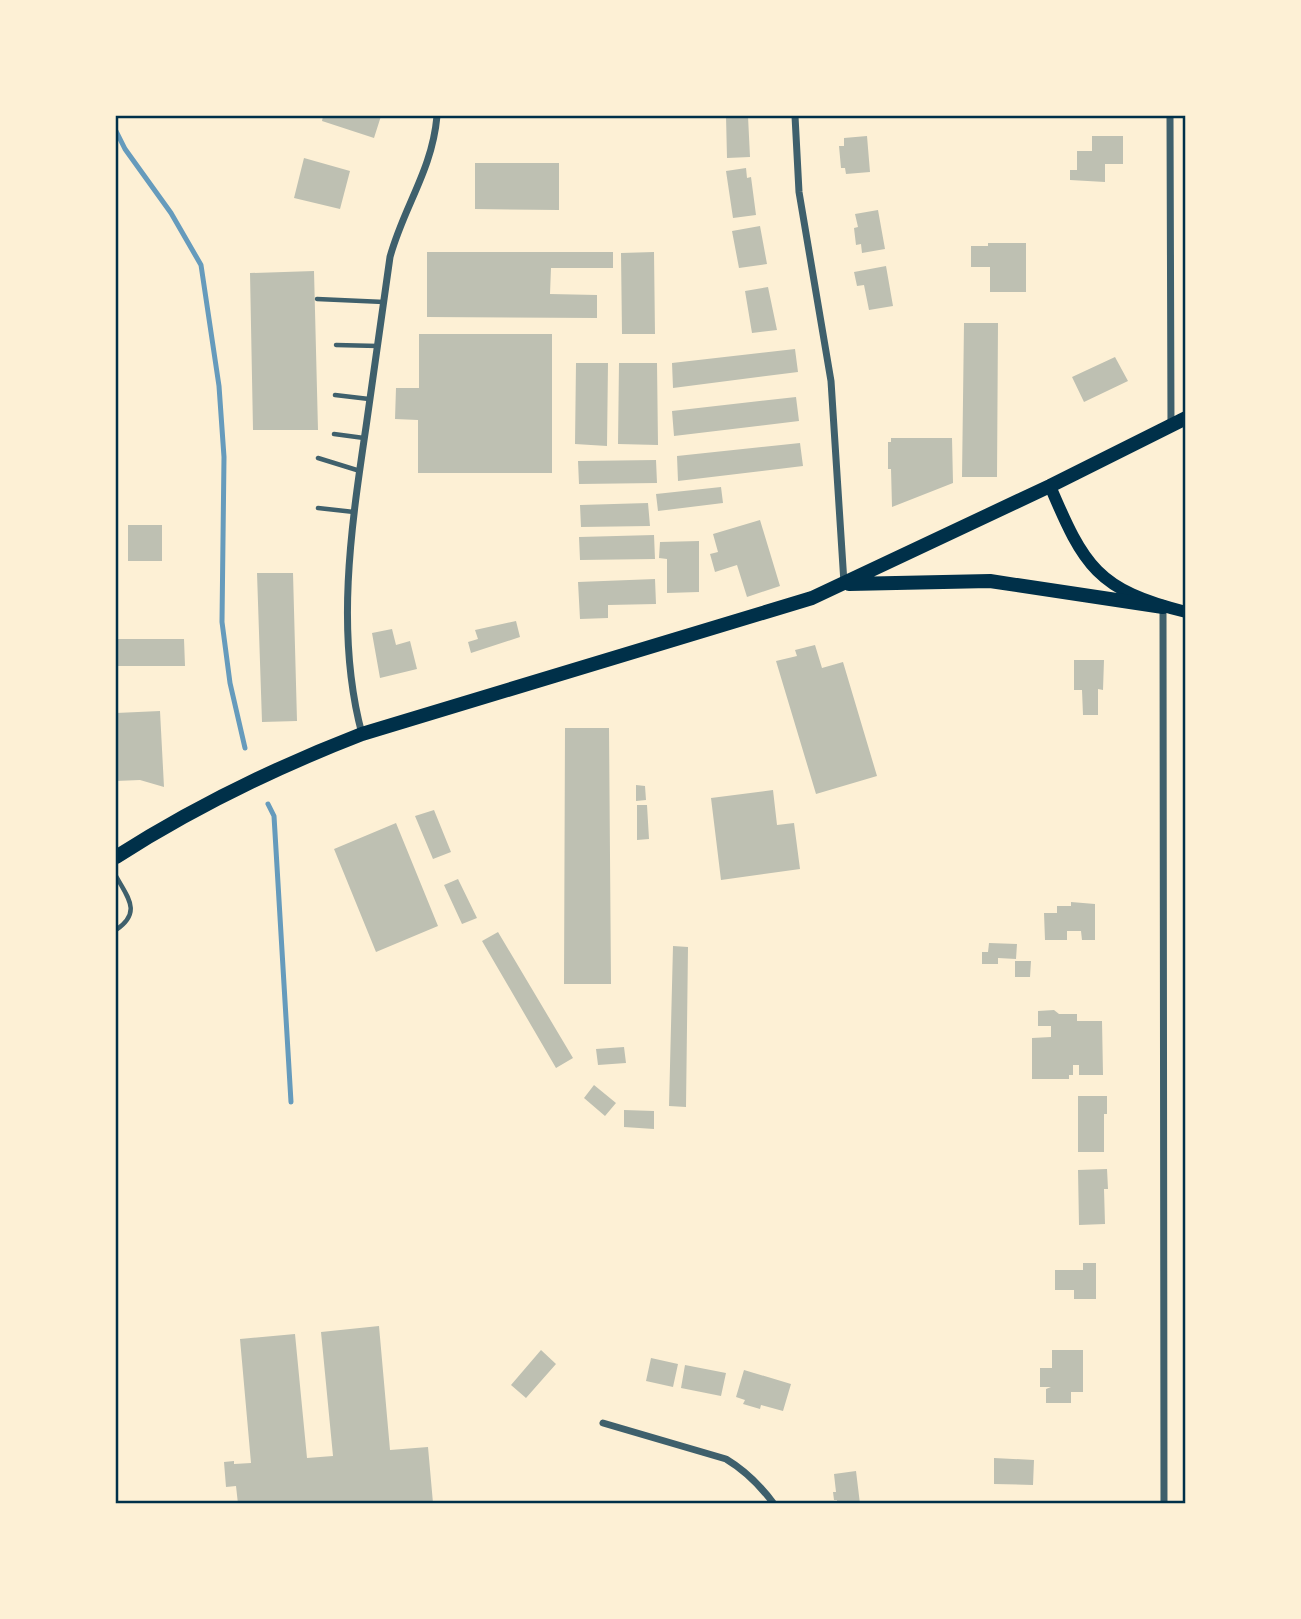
<svg xmlns="http://www.w3.org/2000/svg" width="1301" height="1619" viewBox="0 0 1301 1619" font-family="Signika,sans-serif">
<rect width="100%" height="100%" fill="#fdf0d5"/>
<g fill="none" stroke-linecap="round" stroke-linejoin="round">
<path stroke="#669bbc" stroke-width="5" d="M 116,131 L 125,149 L 171,213 L 201,265 L 219,386 L 224,457 L 222,622 L 230,683 L 245,748
M 268,804 L 274,816 L 291,1102"/>
</g>
<path fill="#bec0b2" d="M 323,116 L 381,116 L 374,138 L 322,121 Z
M 726,116 L 748,116 L 750,157 L 727,158 Z
M 867,136 L 870,172 L 846,174 L 845,168 L 841,168 L 839,146 L 844,146 L 844,138 Z
M 1092,136 L 1123,136 L 1123,164 L 1105,164 L 1105,182 L 1070,180 L 1070,170 L 1077,170 L 1077,151 L 1092,151 Z
M 304,158 L 350,171 L 340,209 L 294,198 Z
M 475,163 L 559,163 L 559,210 L 475,209 Z
M 746,168 L 747,178 L 751,177 L 756,215 L 733,218 L 726,171 Z
M 878,210 L 885,249 L 862,253 L 861,244 L 856,245 L 854,228 L 858,227 L 855,214 Z
M 760,226 L 767,264 L 739,268 L 732,231 Z
M 988,243 L 1026,243 L 1026,292 L 990,292 L 990,267 L 971,267 L 971,246 L 988,246 Z
M 427,252 L 613,252 L 613,268 L 551,268 L 550,294 L 597,295 L 597,318 L 427,317 Z
M 654,252 L 655,334 L 622,334 L 621,253 Z
M 886,266 L 893,306 L 869,310 L 864,285 L 857,286 L 854,272 Z
M 314,271 L 318,430 L 253,430 L 250,273 Z
M 768,287 L 777,330 L 752,333 L 745,291 Z
M 964,323 L 998,323 L 997,477 L 962,477 Z
M 419,334 L 552,334 L 552,473 L 418,473 L 418,420 L 395,419 L 396,388 L 419,388 Z
M 795,349 L 798,372 L 673,388 L 672,363 Z
M 1115,357 L 1128,381 L 1084,402 L 1072,377 Z
M 576,363 L 608,363 L 607,446 L 575,444 Z
M 619,363 L 657,363 L 658,445 L 618,444 Z
M 796,397 L 799,421 L 674,436 L 672,411 Z
M 891,438 L 952,438 L 953,483 L 892,507 L 891,469 L 888,469 L 888,442 L 891,442 Z
M 800,443 L 803,466 L 678,481 L 677,456 Z
M 656,460 L 657,483 L 579,484 L 578,461 Z
M 721,487 L 723,503 L 658,511 L 656,494 Z
M 648,503 L 650,526 L 581,527 L 580,505 Z
M 760,520 L 780,586 L 747,597 L 737,565 L 715,572 L 710,554 L 718,552 L 713,534 Z
M 128,525 L 162,525 L 162,561 L 128,561 Z
M 654,535 L 655,559 L 580,560 L 579,537 Z
M 699,541 L 699,592 L 667,593 L 667,559 L 659,558 L 660,542 Z
M 257,573 L 293,573 L 297,721 L 262,722 Z
M 655,579 L 656,604 L 608,605 L 608,618 L 580,619 L 578,582 Z
M 516,621 L 520,637 L 471,653 L 468,642 L 478,639 L 475,630 Z
M 392,629 L 396,645 L 410,641 L 417,669 L 380,678 L 372,633 Z
M 117,639 L 184,639 L 185,666 L 117,666 Z
M 815,645 L 822,668 L 843,662 L 877,776 L 816,794 L 776,661 L 797,656 L 795,650 Z
M 1074,660 L 1104,660 L 1103,690 L 1098,689 L 1098,715 L 1083,715 L 1082,690 L 1074,690 Z
M 160,711 L 164,787 L 140,780 L 116,781 L 116,713 Z
M 565,728 L 609,728 L 611,984 L 564,984 Z
M 636,785 L 645,786 L 646,800 L 636,801 Z
M 773,790 L 777,825 L 794,823 L 800,869 L 721,880 L 711,798 Z
M 637,805 L 647,805 L 649,839 L 637,840 Z
M 434,810 L 451,852 L 433,859 L 415,816 Z
M 396,823 L 438,926 L 376,952 L 334,849 Z
M 458,879 L 477,918 L 462,924 L 444,885 Z
M 1071,902 L 1095,904 L 1095,940 L 1082,940 L 1081,931 L 1067,931 L 1067,940 L 1045,940 L 1044,913 L 1057,913 L 1057,906 L 1071,906 Z
M 498,932 L 573,1058 L 556,1068 L 482,941 Z
M 989,943 L 1017,944 L 1016,959 L 998,958 L 998,964 L 982,964 L 982,952 L 988,952 Z
M 673,946 L 688,947 L 686,1107 L 669,1106 Z
M 1015,961 L 1031,961 L 1030,977 L 1015,977 Z
M 1054,1010 L 1059,1014 L 1077,1014 L 1077,1021 L 1102,1021 L 1103,1075 L 1079,1075 L 1079,1065 L 1073,1065 L 1073,1075 L 1069,1075 L 1069,1079 L 1032,1079 L 1032,1038 L 1051,1037 L 1051,1026 L 1038,1026 L 1038,1011 Z
M 624,1047 L 626,1063 L 598,1065 L 596,1049 Z
M 594,1085 L 616,1103 L 605,1116 L 584,1098 Z
M 1078,1096 L 1107,1096 L 1107,1114 L 1104,1114 L 1104,1152 L 1078,1152 Z
M 624,1110 L 654,1111 L 654,1129 L 624,1127 Z
M 1107,1169 L 1108,1189 L 1104,1189 L 1105,1224 L 1079,1225 L 1078,1170 Z
M 1083,1263 L 1096,1263 L 1096,1299 L 1074,1299 L 1074,1290 L 1055,1290 L 1055,1270 L 1083,1270 Z
M 379,1326 L 390,1450 L 428,1447 L 433,1503 L 238,1504 L 236,1486 L 226,1487 L 224,1462 L 234,1461 L 234,1464 L 251,1463 L 240,1339 L 295,1334 L 307,1458 L 333,1456 L 321,1332 Z
M 541,1350 L 556,1364 L 526,1398 L 511,1385 Z
M 1052,1350 L 1083,1350 L 1083,1392 L 1071,1392 L 1071,1403 L 1046,1403 L 1046,1389 L 1051,1387 L 1040,1387 L 1040,1368 L 1052,1368 Z
M 651,1358 L 678,1364 L 673,1387 L 646,1381 Z
M 685,1365 L 726,1373 L 721,1396 L 681,1388 Z
M 744,1370 L 791,1384 L 783,1411 L 761,1405 L 760,1409 L 743,1404 L 745,1400 L 736,1397 Z
M 994,1458 L 1034,1460 L 1033,1485 L 994,1484 Z
M 856,1471 L 860,1504 L 837,1504 L 837,1500 L 834,1500 L 833,1492 L 836,1492 L 834,1474 Z"/>
<g fill="none" stroke-linecap="round" stroke-linejoin="round">
<path stroke="#3f606c" stroke-width="4.5" d="M 317,299 L 384,302
M 336,345 L 378,346
M 335,395 L 369,399
M 334,434 L 364,438
M 318,458 L 360,471
M 318,508 L 354,512
M 116,876 C 128,898 142,912 116,930"/>
<path stroke="#3f606c" stroke-width="7" d="M 795,116 L 799,192 L 831,381 L 844,583
M 1170,116 L 1171,425
M 1163,607 L 1164,1504
M 362,734 C 335,634 351,528 366,427 C 374,370 382,314 390,257 C 404,206 432,171 437,116
M 603,1423 L 726,1459 C 746,1471 760,1485 774,1504"/>
<path stroke="#003049" stroke-width="12" d="M 1050,486 C 1084,566 1097,590 1186,612"/>
<path stroke="#003049" stroke-width="14" d="M 849,584 L 990,581 L 1163,607
M 116,857 C 196,806 274,768 362,734 L 812,598 L 1050,486 L 1186,418"/>
</g>
<rect width="1301" height="1619" fill="none" stroke="#fdf0d5" stroke-width="234"/>
<rect x="117" y="117" width="1067" height="1385" fill="none" stroke="#003049" stroke-width="2.5"/>
</svg>
